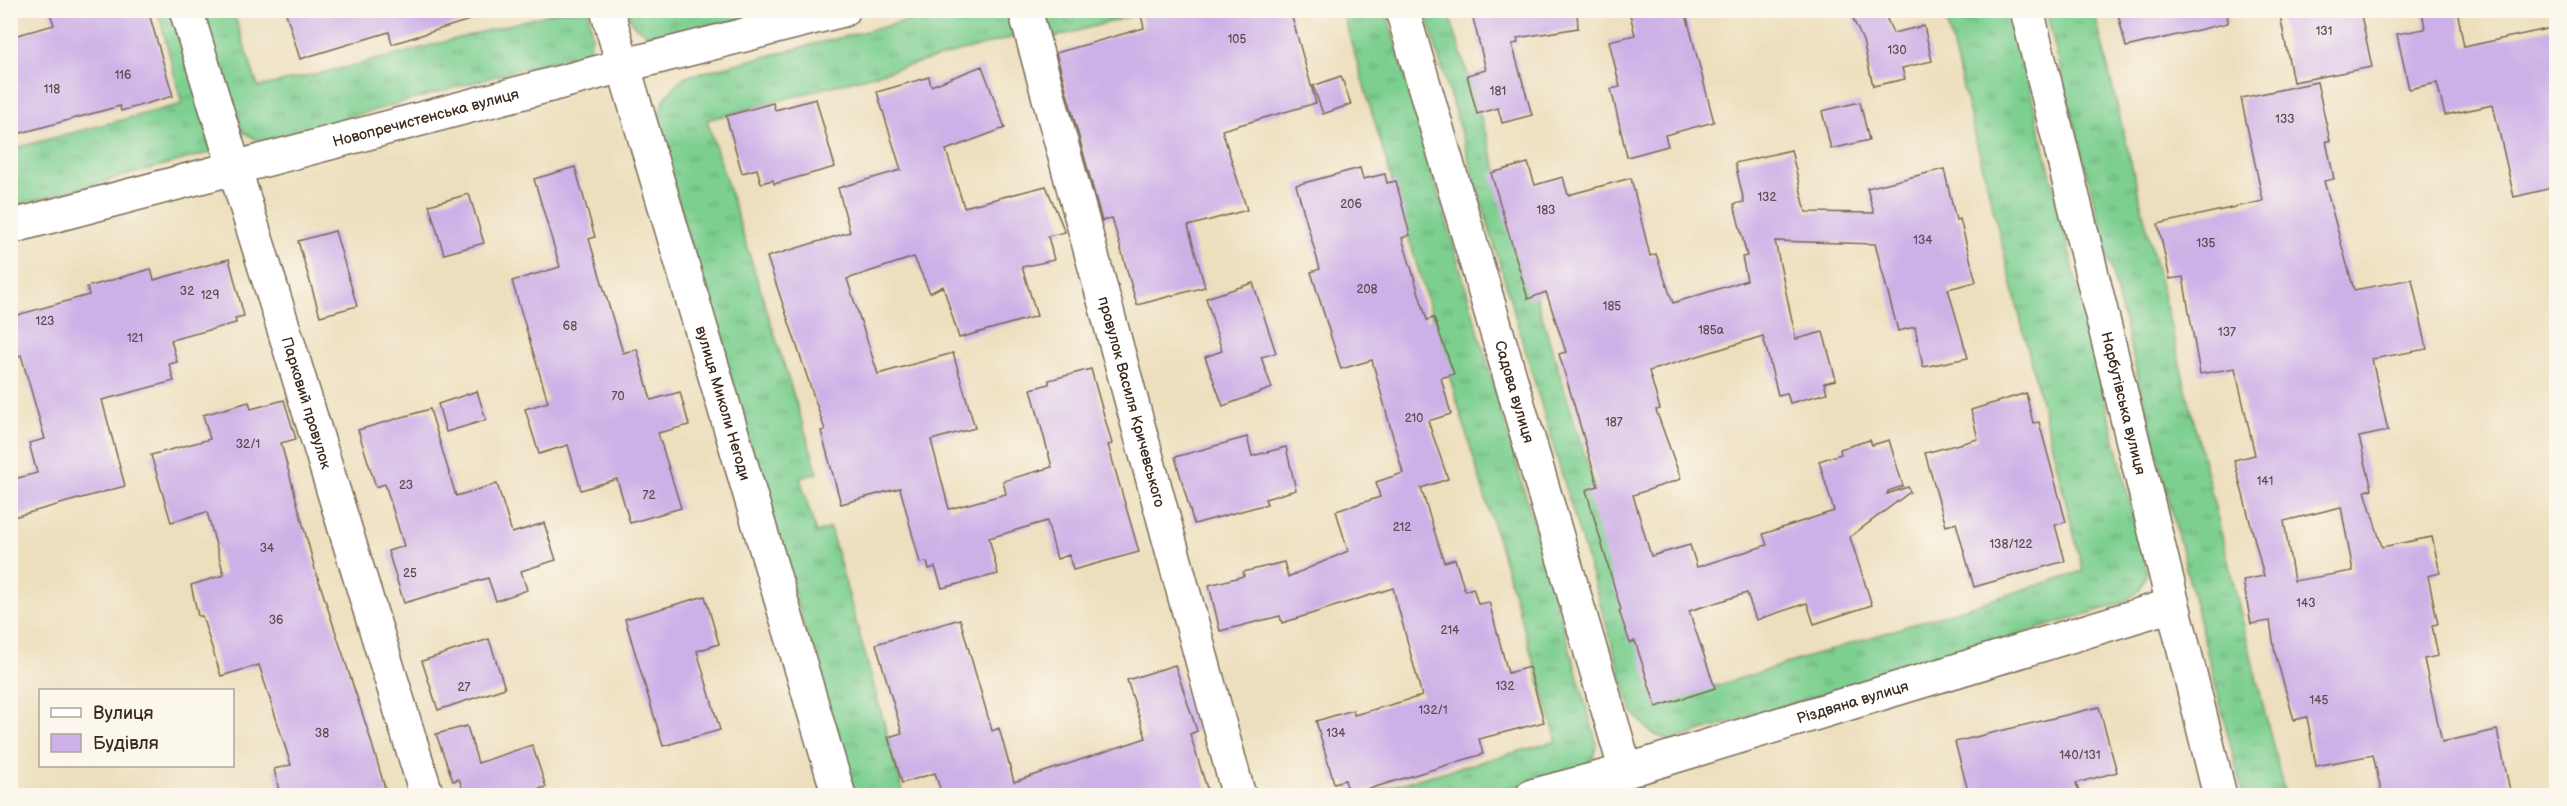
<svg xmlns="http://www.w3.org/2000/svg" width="2567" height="806" viewBox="0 0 2567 806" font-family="'Balsamiq Sans',sans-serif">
<defs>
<pattern id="grass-tufts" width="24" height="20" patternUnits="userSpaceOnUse" patternTransform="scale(1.5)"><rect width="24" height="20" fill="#7dcf90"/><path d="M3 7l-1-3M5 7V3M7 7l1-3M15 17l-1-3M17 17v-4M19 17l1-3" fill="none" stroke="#68a875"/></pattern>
</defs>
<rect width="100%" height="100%" fill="#fbf7ec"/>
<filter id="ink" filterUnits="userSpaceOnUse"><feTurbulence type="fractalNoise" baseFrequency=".0167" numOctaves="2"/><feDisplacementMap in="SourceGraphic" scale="12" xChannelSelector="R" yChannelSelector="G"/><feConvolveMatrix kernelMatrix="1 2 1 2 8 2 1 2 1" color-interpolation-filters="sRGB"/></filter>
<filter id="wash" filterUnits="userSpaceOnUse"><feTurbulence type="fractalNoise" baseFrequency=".008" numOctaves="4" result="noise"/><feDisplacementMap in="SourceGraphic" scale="24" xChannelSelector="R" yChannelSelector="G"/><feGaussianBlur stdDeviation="1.35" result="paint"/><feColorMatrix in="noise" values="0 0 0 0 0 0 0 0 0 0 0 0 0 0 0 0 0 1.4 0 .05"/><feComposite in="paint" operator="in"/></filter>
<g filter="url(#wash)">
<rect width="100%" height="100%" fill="#eddfbe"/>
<path fill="url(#grass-tufts)" stroke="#5c7c57" stroke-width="1.5" d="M 1036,10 L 1149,11 L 1045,40 Z
M 158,11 L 175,11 L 212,152 L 11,207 L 11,149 L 182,104 Z
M 200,11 L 233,11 L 258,87 L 357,65 L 561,11 L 589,11 L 592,37 L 588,53 L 543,63 L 261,142 L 243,132 Z
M 627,11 L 773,11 L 656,40 L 633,25 Z
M 946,11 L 1007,11 L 1014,37 L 707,120 L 818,473 L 800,478 L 816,533 L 830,528 L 904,795 L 854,795 L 658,134 C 660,103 661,99 684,77 Z
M 1342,11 L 1386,11 L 1596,740 L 1595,756 L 1582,769 L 1484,795 L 1359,795 L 1557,741 Z
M 1425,11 L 1448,11 L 1661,703 L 2083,571 L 1944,11 L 2011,11 L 2147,573 L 2140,590 L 2123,603 L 1670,741 L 1653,734 L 1632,712 Z
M 2046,11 L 2094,11 L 2285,795 L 2243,795 Z"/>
<g id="blocks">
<path fill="#cdb0e7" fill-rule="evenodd" d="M 49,10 L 148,10 L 173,96 L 121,111 L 120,106 L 10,136 L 10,37 L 54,25 Z
M 285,10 L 475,10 L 476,18 L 392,44 L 389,32 L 300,59 Z
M 1161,10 L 1290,10 L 1316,103 L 1222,130 L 1247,210 L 1188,226 L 1205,287 L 1137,305 L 1112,218 L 1102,221 L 1056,53 L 1144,28 L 1141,15 Z
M 1471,10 L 1577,10 L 1578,28 L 1517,38 L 1518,43 L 1512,44 L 1532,115 L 1502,123 L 1498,108 L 1477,114 L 1467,75 L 1486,70 Z
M 1629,10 L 1685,10 L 1714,122 L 1665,135 L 1668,146 L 1627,157 L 1611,89 L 1620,87 L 1609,41 L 1635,35 Z
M 1849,10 L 1883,10 L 1893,33 L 1924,26 L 1932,61 L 1902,68 L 1905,79 L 1873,86 L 1863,41 Z
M 2117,10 L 2227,10 L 2228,23 L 2126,47 Z
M 2279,10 L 2360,10 L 2372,67 L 2293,82 Z
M 2422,10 L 2457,10 L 2464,47 L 2556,27 L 2556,187 L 2514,197 L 2493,105 L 2445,115 L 2437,83 L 2409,89 L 2397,34 L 2425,29 Z
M 982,66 L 1005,128 L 946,150 L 964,207 L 1046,186 L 1065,232 L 1048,236 L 1054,260 L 1022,267 L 1037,316 L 959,338 L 943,286 L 930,293 L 914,257 L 847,279 L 878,374 L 953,353 L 975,428 L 931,440 L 949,509 L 1006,494 L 1003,481 L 1052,467 L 1031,389 L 1049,384 L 1049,380 L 1091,369 L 1112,444 L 1108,445 L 1139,552 L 1073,570 L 1069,555 L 1057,559 L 1047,521 L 989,538 L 998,574 L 942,588 L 935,567 L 929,569 L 927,562 L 920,563 L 900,488 L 841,504 L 821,431 L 825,430 L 767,257 L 850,232 L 838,188 L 901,170 L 877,92 L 929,77 L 931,86 Z
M 1341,76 L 1351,104 L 1323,114 L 1313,86 Z
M 2317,82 L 2330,141 L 2326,141 L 2334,179 L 2324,181 L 2354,290 L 2412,279 L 2427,349 L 2372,359 L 2388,431 L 2359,437 L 2372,489 L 2365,491 L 2382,547 L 2432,537 L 2440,573 L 2428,576 L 2438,624 L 2432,625 L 2438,656 L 2424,659 L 2442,742 L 2497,730 L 2511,795 L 2382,795 L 2373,755 L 2316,766 L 2307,717 L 2294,720 L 2275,653 L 2270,621 L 2251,624 L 2243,580 L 2264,576 L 2234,460 L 2255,455 L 2235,368 L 2200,374 L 2183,277 L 2170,279 L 2158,224 L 2263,201 L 2241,98 ZM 2341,507 L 2353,571 L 2294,581 L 2284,521 Z
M 816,99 L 835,167 L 774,184 L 773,180 L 761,183 L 757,169 L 742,173 L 726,116 L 773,103 L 775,110 Z
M 1860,102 L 1869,140 L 1831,149 L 1822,111 Z
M 1791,150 L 1806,212 L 1874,213 L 1867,188 L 1944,169 L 1956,220 L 1960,219 L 1976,282 L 1948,289 L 1968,358 L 1923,367 L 1915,327 L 1898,331 L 1875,244 L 1775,241 L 1796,339 L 1823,332 L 1836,380 L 1824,383 L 1827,393 L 1790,403 L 1787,393 L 1778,395 L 1763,336 L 1649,371 L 1660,409 L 1656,410 L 1681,479 L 1633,495 L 1651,556 L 1690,545 L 1697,567 L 1767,545 L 1763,534 L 1834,511 L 1819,461 L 1841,454 L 1840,449 L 1870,440 L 1872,445 L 1889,440 L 1903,486 L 1888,491 L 1887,494 L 1908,487 L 1910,492 L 1850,537 L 1872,605 L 1814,624 L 1807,603 L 1756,620 L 1747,593 L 1689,611 L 1715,688 L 1656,707 L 1635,641 L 1630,643 L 1619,611 L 1621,610 L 1586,490 L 1598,486 L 1559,354 L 1566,352 L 1546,292 L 1528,299 L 1491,173 L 1528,163 L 1535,185 L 1563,177 L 1568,195 L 1631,178 L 1650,256 L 1656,254 L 1673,303 L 1747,280 L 1742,257 L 1747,256 L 1734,204 L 1744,202 L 1735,163 Z
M 575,167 L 595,237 L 589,239 L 623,353 L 637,349 L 651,400 L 680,392 L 689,425 L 658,433 L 681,508 L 630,523 L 617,479 L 581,490 L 568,445 L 539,454 L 525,409 L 548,402 L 512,281 L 560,267 L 534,179 Z
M 1360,168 L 1363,179 L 1385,174 L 1387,183 L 1396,181 L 1410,235 L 1402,238 L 1427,320 L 1434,318 L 1454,374 L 1441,378 L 1451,414 L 1428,421 L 1448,479 L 1421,488 L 1444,562 L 1455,559 L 1465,591 L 1473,588 L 1478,604 L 1489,602 L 1508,673 L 1529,667 L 1544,722 L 1479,739 L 1483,754 L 1349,795 L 1345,780 L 1334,783 L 1316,721 L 1353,710 L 1354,715 L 1422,696 L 1393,588 L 1282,623 L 1280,616 L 1220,631 L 1209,585 L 1244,576 L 1243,572 L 1284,562 L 1288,577 L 1348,551 L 1336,511 L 1380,497 L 1376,482 L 1403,473 L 1372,360 L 1341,369 L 1311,272 L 1320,269 L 1296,185 Z
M 469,194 L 484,243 L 444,254 L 429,205 Z
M 335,231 L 357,306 L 320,316 L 298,241 Z
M 229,259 L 244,316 L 235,318 L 236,323 L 171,340 L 177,362 L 169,364 L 174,381 L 102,400 L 125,486 L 10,518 L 10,480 L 37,473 L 29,443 L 45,439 L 21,355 L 17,357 L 10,335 L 10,317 L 89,295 L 87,287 L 151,269 L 154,280 Z
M 1253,283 L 1276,353 L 1261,357 L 1272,388 L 1223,406 L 1205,357 L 1222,351 L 1206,298 Z
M 477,391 L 486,420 L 446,432 L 438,404 Z
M 2026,393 L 2033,423 L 2039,422 L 2066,522 L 2055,525 L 2065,561 L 1974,587 L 1956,523 L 1946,526 L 1925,453 L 1978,439 L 1971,410 Z
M 284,400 L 296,439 L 281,443 L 315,569 L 369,734 L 387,795 L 280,795 L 274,769 L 291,765 L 259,665 L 221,676 L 202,616 L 198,616 L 191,585 L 224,575 L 207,512 L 171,522 L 151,455 L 210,439 L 203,415 L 249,402 L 251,409 Z
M 430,409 L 456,496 L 497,484 L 512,533 L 544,523 L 556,560 L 521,571 L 527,590 L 496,601 L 488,578 L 404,603 L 388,551 L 404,546 L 385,484 L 376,487 L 358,430 Z
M 1247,437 L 1252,456 L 1286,447 L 1296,490 L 1265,499 L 1267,504 L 1194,524 L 1175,457 Z
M 705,596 L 719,644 L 697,651 L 720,730 L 663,746 L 625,619 Z
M 960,619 L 992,731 L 999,728 L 1014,782 L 1146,738 L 1127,680 L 1175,665 L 1197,731 L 1190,734 L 1209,795 L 942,795 L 935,773 L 902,783 L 888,737 L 902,733 L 876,644 Z
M 489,639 L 505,688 L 438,710 L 422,661 Z
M 2099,707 L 2117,772 L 2076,783 L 2080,795 L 1969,795 L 1955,742 Z
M 467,726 L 478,763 L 532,745 L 546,787 L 519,795 L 465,795 L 459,779 L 453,781 L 436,734 Z"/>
</g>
</g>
<g filter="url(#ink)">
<use href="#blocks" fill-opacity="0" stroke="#796956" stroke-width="1.5"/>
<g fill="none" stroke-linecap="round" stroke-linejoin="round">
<g stroke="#796956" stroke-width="36">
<g id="minor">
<path id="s1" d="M 186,10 L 427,796"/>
<path id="s2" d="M 607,10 L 839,796"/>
<path id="s3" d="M 1025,10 L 1239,796"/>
<path id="s4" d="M 1402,10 L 1626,771"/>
<path id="s5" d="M 2027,10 L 2220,796"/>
<path id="s6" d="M 10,227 L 622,66 L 843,10"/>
<path id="s7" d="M 1532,796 L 1626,771 L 2172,605"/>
</g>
</g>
<use href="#minor" stroke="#fff" stroke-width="33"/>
</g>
</g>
<g text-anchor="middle" stroke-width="6" stroke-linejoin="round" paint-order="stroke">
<g font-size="12" fill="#604c50">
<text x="2324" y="35">131</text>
<text x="1237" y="43">105</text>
<text x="1897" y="54">130</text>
<text x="123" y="79">116</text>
<text x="52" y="93">118</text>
<text x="1498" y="95">181</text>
<text x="2285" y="123">133</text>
<text x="1767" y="201">132</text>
<text x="1351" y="208">206</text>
<text x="1546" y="214">183</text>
<text x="1923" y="244">134</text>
<text x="2206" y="247">135</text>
<text x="1367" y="293">208</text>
<text x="187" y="295">32</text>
<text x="210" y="299">129</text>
<text x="1612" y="310">185</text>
<text x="45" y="325">123</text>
<text x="570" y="330">68</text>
<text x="1711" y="334">185а</text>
<text x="2227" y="336">137</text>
<text x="135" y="342">121</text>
<text x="618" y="400">70</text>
<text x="1414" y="422">210</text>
<text x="1614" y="426">187</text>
<text x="248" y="448">32/1</text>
<text x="2265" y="485">141</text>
<text x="406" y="489">23</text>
<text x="649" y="499">72</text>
<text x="1402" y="531">212</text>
<text x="2011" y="548">138/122</text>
<text x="267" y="552">34</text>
<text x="410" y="577">25</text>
<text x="2306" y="607">143</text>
<text x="276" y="624">36</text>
<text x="1450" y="634">214</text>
<text x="1505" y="690">132</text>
<text x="464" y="691">27</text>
<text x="2319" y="704">145</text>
<text x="1433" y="714">132/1</text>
<text x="322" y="737">38</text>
<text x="1336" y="737">134</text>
<text x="2080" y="759">140/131</text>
</g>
<g font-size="15" fill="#3b2a1e" stroke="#fbf7ec">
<text dy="5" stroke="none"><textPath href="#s6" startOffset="430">Новопречистенська вулиця</textPath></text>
<text dy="5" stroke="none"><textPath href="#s4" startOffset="398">Садова вулиця</textPath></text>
<text dy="5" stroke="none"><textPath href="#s1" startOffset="411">Парковий провулок</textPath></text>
<text dy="5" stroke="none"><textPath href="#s2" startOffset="410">вулиця Миколи Негоди</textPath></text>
<text dy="5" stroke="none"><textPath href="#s3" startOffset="406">провулок Василя Кричевського</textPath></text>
<text dy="5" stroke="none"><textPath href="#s5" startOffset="405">Нарбутівська вулиця</textPath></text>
<text dy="5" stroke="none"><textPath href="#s7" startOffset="334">Різдвяна вулиця</textPath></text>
</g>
</g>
<rect width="2567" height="806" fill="none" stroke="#fbf7ec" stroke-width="36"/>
<rect x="39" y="689" width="195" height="78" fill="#fbf7ec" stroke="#aea59a" stroke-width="1.5"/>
<rect x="51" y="708" width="30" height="9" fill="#ffffff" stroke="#aea59a" stroke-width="1.5"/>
<text x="93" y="719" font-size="18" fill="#3b2a1e">Вулиця</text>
<rect x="51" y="734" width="30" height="18" fill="#cdb0e7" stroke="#aea59a" stroke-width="1.5"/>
<text x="93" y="749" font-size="18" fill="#3b2a1e">Будівля</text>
</svg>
